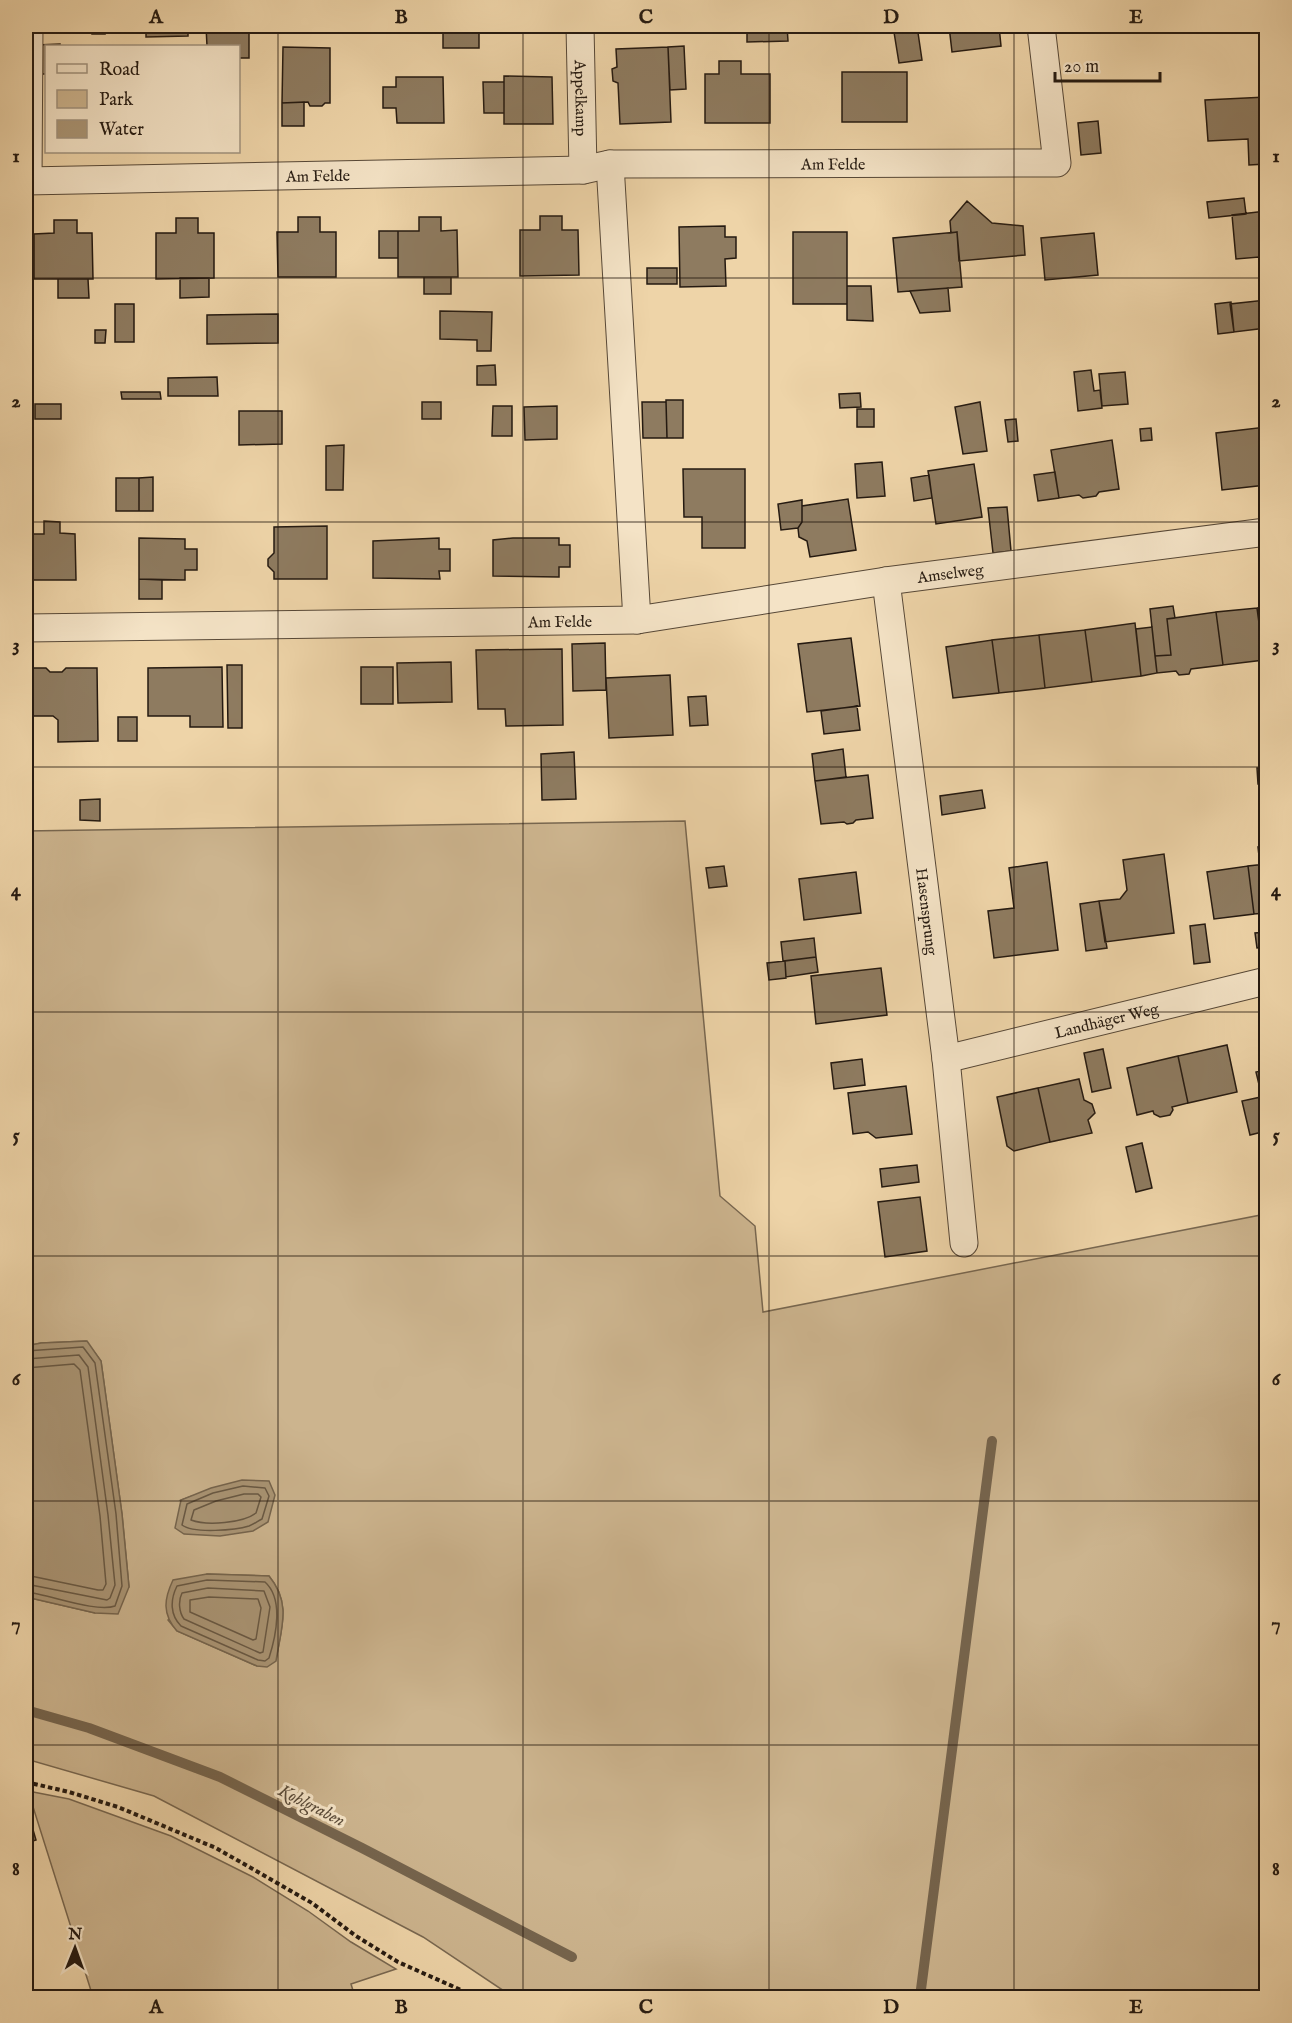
<svg xmlns="http://www.w3.org/2000/svg" width="1292" height="2023" viewBox="0 0 1292 2023" font-family="'IM FELL English',serif">
<rect width="100%" height="100%" fill="#eed4a8"/>
<filter id="stains"><feTurbulence type="fractalNoise" baseFrequency=".00333" numOctaves="4"/><feColorMatrix values="0 0 0 0 .2 0 0 0 0 .09 0 0 0 0 .02 0 0 0 .5 -.17"/></filter>
<radialGradient id="worn" r=".72"><stop offset=".6" stop-color="#630" stop-opacity="0"/><stop offset="1" stop-color="#630" stop-opacity=".3"/></radialGradient>
<path fill="#ccb48e" stroke="#786750" stroke-width="1.5" fill-rule="evenodd" d="M 685,821 L 720,1196 L 755,1226 L 763,1312 L 1266,1214 L 1266,1997 L 513,1997 L 423,1937 L 154,1796 L 26,1759 L 26,1597 L 95,1613 L 129,1587 L 122,1514 L 101,1361 L 86,1341 L 41,1343 L 26,1346 L 26,831 ZM 192,1496 L 268,1522 L 181,1500 ZM 207,1574 L 269,1576 C 292,1604 281,1628 276,1660 L 257,1666 L 177,1631 L 168,1620 Z
M 28,1791 L 69,1799 L 171,1836 L 253,1877 L 308,1911 L 351,1942 L 396,1969 L 351,1984 L 355,1997 L 93,1997 Z"/>
<path fill="#aa9575" stroke="#75644d" stroke-width="1.5" d="M 87,1341 L 101,1361 L 122,1514 L 129,1587 L 118,1614 L 95,1613 L 26,1597 L 26,1346 L 41,1343 Z
M 242,1480 L 269,1481 L 275,1495 L 268,1522 L 253,1531 L 220,1536 L 184,1534 L 175,1528 L 181,1500 L 211,1488 Z
M 207,1574 L 269,1576 C 292,1604 281,1628 276,1661 L 267,1667 L 257,1666 L 177,1631 C 162,1614 164,1599 173,1580 Z"/>
<g fill="none" stroke-linecap="round" stroke-linejoin="round">
<path stroke="#685843" stroke-width="1.5" d="M 26,1351 L 83,1347 L 95,1363 L 116,1514 L 122,1586 L 115,1606 C 96,1613 48,1594 26,1592
M 26,1359 L 79,1355 L 88,1367 L 108,1515 L 115,1585 L 110,1598 L 107,1600 L 26,1584
M 26,1368 L 74,1364 L 80,1370 L 100,1516 L 106,1584 L 103,1590 L 98,1590 L 26,1575
M 243,1486 L 265,1488 L 269,1496 L 262,1519 C 258,1521 254,1524 249,1526 C 236,1530 194,1534 182,1525 L 187,1504 L 213,1493 Z
M 244,1494 L 258,1494 L 261,1497 L 256,1513 C 243,1523 207,1526 191,1520 L 194,1510 L 216,1501 Z
M 207,1580 L 265,1582 C 284,1599 276,1636 269,1658 L 265,1661 L 258,1660 L 181,1626 C 170,1615 170,1600 177,1586 Z
M 208,1588 L 264,1591 L 270,1607 L 263,1652 L 260,1653 L 184,1619 C 179,1612 178,1601 182,1593 Z
M 209,1597 L 258,1599 L 261,1608 L 256,1639 L 253,1640 L 190,1612 L 190,1600 Z"/>
<path stroke="#75644d" stroke-width="10" d="M 26,1710 L 89,1728 L 220,1777 L 362,1848 L 572,1957
M 920,1997 L 992,1441"/>
</g>
<path fill="#8e7b60" stroke="#251a11" stroke-width="1.5" d="M 92,26 L 104,26 L 105,34 L 92,34 Z
M 146,26 L 188,26 L 188,36 L 146,37 Z
M 206,26 L 249,26 L 249,58 L 238,58 L 238,46 L 207,46 Z
M 443,26 L 479,26 L 479,48 L 443,48 Z
M 747,26 L 787,26 L 788,41 L 747,42 Z
M 893,26 L 917,26 L 922,60 L 899,63 Z
M 949,26 L 999,26 L 1001,46 L 952,52 Z
M 1141,26 L 1194,26 L 1181,27 L 1178,31 L 1168,32 L 1165,28 L 1142,30 Z
M 60,44 L 60,46 L 46,46 L 46,74 L 37,74 L 37,45 Z
M 684,46 L 686,89 L 670,90 L 668,47 Z
M 283,47 L 330,48 L 330,103 L 325,103 L 322,106 L 310,106 L 308,102 L 282,103 Z
M 668,47 L 671,122 L 620,124 L 618,83 L 613,81 L 612,69 L 617,67 L 616,49 Z
M 719,61 L 741,61 L 741,74 L 770,74 L 770,123 L 705,123 L 705,74 L 719,74 Z
M 842,72 L 907,72 L 907,122 L 842,122 Z
M 504,76 L 552,77 L 553,124 L 504,124 Z
M 396,77 L 443,77 L 444,123 L 397,123 L 396,108 L 383,108 L 383,87 L 396,87 Z
M 483,82 L 504,82 L 504,113 L 484,113 Z
M 1266,97 L 1266,164 L 1249,165 L 1248,139 L 1208,141 L 1205,100 Z
M 304,102 L 304,126 L 282,126 L 282,103 Z
M 1098,121 L 1101,153 L 1081,155 L 1078,123 Z
M 1244,198 L 1246,214 L 1209,218 L 1207,202 Z
M 967,201 L 992,223 L 1023,226 L 1025,255 L 959,261 L 957,232 L 951,233 L 950,221 Z
M 1266,211 L 1266,284 L 1262,285 L 1259,257 L 1236,259 L 1232,215 Z
M 540,216 L 562,216 L 562,230 L 578,230 L 579,275 L 520,276 L 520,230 L 540,230 Z
M 298,217 L 320,217 L 320,232 L 336,232 L 336,277 L 278,277 L 277,232 L 298,232 Z
M 419,217 L 441,217 L 441,231 L 457,230 L 458,277 L 398,277 L 398,231 L 419,231 Z
M 176,218 L 198,218 L 198,233 L 214,233 L 214,278 L 156,279 L 156,233 L 176,233 Z
M 54,220 L 77,220 L 77,233 L 92,233 L 93,279 L 34,279 L 34,234 L 54,233 Z
M 725,226 L 725,237 L 736,237 L 736,258 L 725,259 L 726,286 L 680,287 L 679,227 Z
M 379,231 L 398,231 L 398,258 L 379,258 Z
M 793,232 L 847,232 L 847,304 L 793,304 Z
M 957,232 L 962,287 L 898,292 L 893,238 Z
M 1094,233 L 1098,275 L 1045,280 L 1041,238 Z
M 647,268 L 677,268 L 677,284 L 647,284 Z
M 424,277 L 451,277 L 451,294 L 424,294 Z
M 180,278 L 209,278 L 209,297 L 180,298 Z
M 58,279 L 88,279 L 89,298 L 58,298 Z
M 847,286 L 871,286 L 873,321 L 847,320 Z
M 948,288 L 950,311 L 920,313 L 910,291 Z
M 1266,300 L 1266,328 L 1234,332 L 1230,304 Z
M 1231,302 L 1234,332 L 1218,334 L 1215,304 Z
M 115,304 L 134,304 L 134,342 L 115,342 Z
M 440,311 L 492,312 L 491,351 L 477,351 L 477,340 L 440,339 Z
M 278,314 L 278,343 L 207,344 L 207,315 Z
M 1266,328 L 1266,383 L 1260,329 Z
M 95,330 L 106,330 L 105,343 L 95,343 Z
M 495,365 L 496,385 L 477,385 L 477,366 Z
M 1091,370 L 1094,391 L 1100,390 L 1102,408 L 1078,411 L 1074,372 Z
M 1125,372 L 1128,404 L 1102,406 L 1099,374 Z
M 217,377 L 218,396 L 168,396 L 168,378 Z
M 121,392 L 160,392 L 161,399 L 122,399 Z
M 860,393 L 861,407 L 840,408 L 839,394 Z
M 666,400 L 683,400 L 683,438 L 667,438 Z
M 422,402 L 441,402 L 441,419 L 422,419 Z
M 642,402 L 666,402 L 667,438 L 643,438 Z
M 980,402 L 987,451 L 963,454 L 955,407 Z
M 35,404 L 61,404 L 61,419 L 35,419 Z
M 493,406 L 512,406 L 512,436 L 492,436 Z
M 557,406 L 557,439 L 525,440 L 524,407 Z
M 857,409 L 874,409 L 874,427 L 857,427 Z
M 239,411 L 282,411 L 282,444 L 239,445 Z
M 1016,419 L 1018,441 L 1008,442 L 1005,420 Z
M 1266,427 L 1266,485 L 1222,490 L 1216,433 Z
M 1151,428 L 1152,440 L 1141,441 L 1140,429 Z
M 1112,440 L 1119,489 L 1099,492 L 1096,496 L 1083,498 L 1079,495 L 1059,498 L 1051,450 Z
M 344,445 L 343,490 L 326,490 L 326,446 Z
M 882,462 L 885,496 L 857,498 L 855,464 Z
M 974,464 L 982,517 L 936,524 L 928,471 Z
M 683,469 L 745,469 L 745,548 L 702,548 L 702,517 L 684,517 Z
M 1055,472 L 1059,498 L 1038,501 L 1034,475 Z
M 929,475 L 932,498 L 914,501 L 911,478 Z
M 153,477 L 153,511 L 139,511 L 139,478 Z
M 116,478 L 139,478 L 139,511 L 116,511 Z
M 848,499 L 856,550 L 810,557 L 807,541 L 799,537 L 798,528 L 802,522 L 802,506 Z
M 802,500 L 802,522 L 798,528 L 781,530 L 778,504 Z
M 1007,507 L 1011,551 L 993,553 L 988,508 Z
M 44,521 L 60,522 L 60,533 L 75,534 L 76,580 L 26,580 L 26,534 L 44,534 Z
M 327,526 L 327,579 L 274,579 L 274,572 L 268,566 L 268,559 L 274,553 L 274,527 Z
M 139,538 L 185,539 L 185,549 L 197,549 L 197,570 L 185,570 L 185,580 L 139,579 Z
M 439,538 L 439,549 L 450,549 L 450,571 L 439,571 L 440,579 L 373,578 L 373,541 Z
M 513,538 L 559,538 L 559,545 L 570,545 L 570,567 L 559,567 L 559,577 L 493,576 L 493,540 Z
M 1266,563 L 1266,606 L 1264,607 L 1259,564 Z
M 139,579 L 162,580 L 162,599 L 139,599 Z
M 1173,606 L 1175,618 L 1167,619 L 1171,655 L 1155,656 L 1150,609 Z
M 1266,606 L 1266,660 L 1264,660 L 1257,608 Z
M 1257,608 L 1264,660 L 1223,665 L 1216,612 Z
M 1216,612 L 1223,665 L 1191,669 L 1189,674 L 1179,675 L 1176,671 L 1157,673 L 1155,656 L 1171,655 L 1167,619 Z
M 1135,623 L 1141,676 L 1092,682 L 1085,630 Z
M 1152,627 L 1157,673 L 1141,676 L 1136,629 Z
M 1085,630 L 1092,682 L 1045,688 L 1039,635 Z
M 1039,635 L 1045,688 L 999,693 L 992,640 Z
M 851,638 L 860,706 L 807,712 L 798,644 Z
M 992,640 L 999,693 L 953,698 L 946,647 Z
M 605,643 L 606,690 L 573,691 L 572,644 Z
M 562,649 L 563,725 L 506,726 L 505,709 L 478,709 L 476,650 Z
M 451,662 L 452,702 L 398,703 L 397,663 Z
M 227,665 L 242,665 L 242,728 L 228,728 Z
M 222,667 L 223,727 L 190,727 L 190,716 L 148,716 L 148,668 Z
M 361,667 L 393,667 L 393,704 L 361,704 Z
M 26,668 L 46,668 L 50,672 L 62,672 L 66,668 L 97,668 L 98,741 L 58,742 L 58,720 L 53,716 L 26,716 Z
M 670,675 L 673,735 L 609,738 L 606,678 Z
M 706,696 L 708,725 L 690,726 L 688,697 Z
M 857,706 L 860,730 L 824,734 L 821,711 Z
M 118,717 L 137,717 L 137,741 L 118,741 Z
M 843,749 L 846,777 L 815,781 L 812,754 Z
M 574,752 L 576,799 L 542,800 L 541,754 Z
M 1257,768 L 1266,768 L 1266,784 L 1258,784 Z
M 868,775 L 873,818 L 856,820 L 853,823 L 847,824 L 844,822 L 821,824 L 815,781 Z
M 982,790 L 985,808 L 942,815 L 940,796 Z
M 100,799 L 100,821 L 80,820 L 80,800 Z
M 1266,846 L 1266,864 L 1260,865 L 1258,847 Z
M 1164,854 L 1174,933 L 1105,942 L 1099,901 L 1120,899 L 1127,890 L 1123,860 Z
M 1047,862 L 1058,950 L 994,958 L 988,911 L 1014,908 L 1009,868 Z
M 1266,864 L 1266,913 L 1254,914 L 1248,866 Z
M 724,866 L 727,886 L 709,888 L 706,868 Z
M 1248,866 L 1254,914 L 1214,919 L 1207,872 Z
M 856,872 L 861,913 L 804,920 L 799,879 Z
M 1099,901 L 1107,948 L 1086,951 L 1080,904 Z
M 1205,924 L 1210,962 L 1194,964 L 1190,926 Z
M 1266,932 L 1266,947 L 1257,948 L 1255,933 Z
M 814,938 L 816,957 L 783,961 L 781,942 Z
M 816,957 L 818,972 L 786,977 L 785,961 Z
M 785,961 L 786,978 L 769,980 L 767,963 Z
M 881,968 L 887,1015 L 816,1024 L 811,976 Z
M 1227,1045 L 1237,1092 L 1188,1103 L 1178,1056 Z
M 1103,1049 L 1111,1088 L 1092,1092 L 1084,1053 Z
M 1178,1056 L 1188,1103 L 1172,1107 L 1173,1110 L 1170,1115 L 1160,1117 L 1154,1114 L 1153,1111 L 1137,1115 L 1127,1068 Z
M 862,1059 L 865,1085 L 834,1089 L 831,1063 Z
M 1266,1070 L 1266,1101 L 1263,1101 L 1256,1072 Z
M 1079,1079 L 1084,1100 L 1092,1104 L 1095,1113 L 1088,1120 L 1092,1133 L 1050,1142 L 1038,1088 Z
M 906,1086 L 912,1134 L 876,1138 L 868,1132 L 853,1134 L 848,1093 Z
M 1038,1088 L 1050,1142 L 1014,1151 L 1007,1146 L 997,1097 Z
M 1261,1097 L 1266,1131 L 1250,1135 L 1242,1101 Z
M 1142,1143 L 1152,1188 L 1136,1192 L 1126,1147 Z
M 917,1165 L 919,1182 L 882,1187 L 880,1169 Z
M 920,1197 L 927,1251 L 885,1257 L 878,1202 Z
M 29,1816 L 36,1840 L 26,1843 L 26,1817 Z"/>
<g fill="none" stroke-linecap="round" stroke-linejoin="round">
<g stroke="#574837" stroke-width="29">
<g id="minor">
<path id="s1" d="M 580,26 L 583,170"/>
<path d="M 610,164 L 637,620"/>
<path id="s2" d="M 26,181 L 583,170 L 610,164 L 1057,163 L 1041,26"/>
<path d="M 28,181 L 29,26"/>
<path id="s3" d="M 886,581 L 946,1059 L 964,1243"/>
<path id="s4" d="M 26,628 L 637,620 L 886,581 L 1266,532"/>
<path id="s5" d="M 946,1059 L 1266,981"/>
</g>
</g>
<path stroke="#251a11" stroke-width="4" stroke-dasharray="4.5 3" stroke-linecap="butt" d="M 26,1782 L 69,1792 L 118,1807 L 216,1848 L 312,1903 L 356,1936 L 398,1962 L 479,1998"/>
<use href="#minor" stroke="#f4e3c6" stroke-width="27"/>
</g>
<path fill="none" stroke="#251a11" stroke-width="1.5" stroke-opacity="0.55" d="M 278,26 L 278,1998M 523,26 L 523,1998M 769,26 L 769,1998M 1014,26 L 1014,1998M 26,278 L 1266,278M 26,522 L 1266,522M 26,767 L 1266,767M 26,1012 L 1266,1012M 26,1256 L 1266,1256M 26,1501 L 1266,1501M 26,1745 L 1266,1745"/>
<g text-anchor="middle" stroke-width="6" stroke-linejoin="round" paint-order="stroke">
<g font-size="16" fill="#251a11" stroke="#f4e3c6">
<text dy="6" stroke="none"><textPath href="#s1" startOffset="72">Appelkamp</textPath></text>
<text dy="6" stroke="none"><textPath href="#s2" startOffset="808">Am Felde</textPath></text>
<text dy="6" stroke="none"><textPath href="#s2" startOffset="292">Am Felde</textPath></text>
<text dy="6" stroke="none"><textPath href="#s4" startOffset="928">Amselweg</textPath></text>
<text dy="6" stroke="none"><textPath href="#s4" startOffset="534">Am Felde</textPath></text>
<text dy="6" stroke="none"><textPath href="#s3" startOffset="333">Hasensprung</textPath></text>
<text dy="6" stroke="none"><textPath href="#s5" startOffset="165">Landhäger Weg</textPath></text>
</g>
<g font-size="18" font-style="italic" fill="#5a4b39" stroke="#f4e3c6">
<text transform="translate(312 1805) rotate(27)" y="6">Kohlgraben</text>
</g>
</g>
<rect width="1292" height="2023" fill="none" stroke="#eed4a8" stroke-width="66"/>
<rect x="45" y="45" width="195" height="108" fill="#f4e3c6" stroke="#a1937e" stroke-width="1.5"/>
<rect x="57" y="64" width="30" height="9" fill="#f4e3c6" stroke="#a1937e" stroke-width="1.5"/>
<text x="99" y="75" font-size="18" fill="#251a11">Road</text>
<rect x="57" y="90" width="30" height="18" fill="#ccb48e" stroke="#a1937e" stroke-width="1.5"/>
<text x="99" y="105" font-size="18" fill="#251a11">Park</text>
<rect x="57" y="120" width="30" height="18" fill="#aa9575" stroke="#a1937e" stroke-width="1.5"/>
<text x="99" y="135" font-size="18" fill="#251a11">Water</text>
<g transform="translate(75 1948) rotate(1)" stroke="#f4e3c6" stroke-width="4.5" paint-order="stroke">
<path d="M0-4.5L10 22L0 15L-10 22Z" fill="#251a11"/>
<text y="-9" font-size="16" font-weight="bold" text-anchor="middle" fill="#251a11">N</text>
</g>
<path d="M1055 72v9h105v-9" fill="none" stroke="#251a11" stroke-width="3"/>
<text x="1064" y="72" font-size="18" fill="#251a11" stroke="#f4e3c6" stroke-width="4.5" paint-order="stroke">20 m</text>
<rect x="33" y="33" width="1226" height="1957" fill="none" stroke="#251a11" stroke-width="2"/>
<g font-size="20" text-anchor="middle" font-weight="bold" fill="#251a11">
<text x="156" y="23">A</text>
<text x="401" y="23">B</text>
<text x="646" y="23">C</text>
<text x="891" y="23">D</text>
<text x="1136" y="23">E</text>
<text x="16" y="162">1</text>
<text x="1276" y="162">1</text>
<text x="16" y="407">2</text>
<text x="1276" y="407">2</text>
<text x="16" y="651">3</text>
<text x="1276" y="651">3</text>
<text x="16" y="896">4</text>
<text x="1276" y="896">4</text>
<text x="16" y="1141">5</text>
<text x="1276" y="1141">5</text>
<text x="16" y="1385">6</text>
<text x="1276" y="1385">6</text>
<text x="16" y="1630">7</text>
<text x="1276" y="1630">7</text>
<text x="16" y="1875">8</text>
<text x="1276" y="1875">8</text>
<text x="156" y="2013">A</text>
<text x="401" y="2013">B</text>
<text x="646" y="2013">C</text>
<text x="891" y="2013">D</text>
<text x="1136" y="2013">E</text>
</g>
<rect width="100%" height="100%" filter="url(#stains)"/>
<rect width="100%" height="100%" fill="url(#worn)"/>
</svg>
